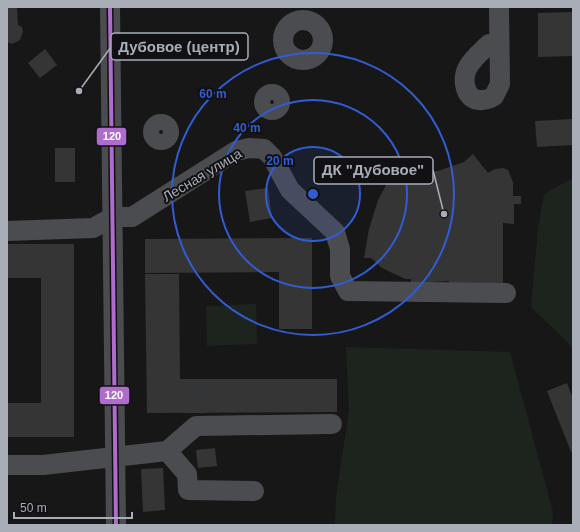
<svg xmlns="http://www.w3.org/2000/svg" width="580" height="532" viewBox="0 0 580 532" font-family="Helvetica,sans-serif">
<rect width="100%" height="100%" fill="#171717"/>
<path fill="#1d241e" d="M 573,178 L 573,348 L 531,307 L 538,228 L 544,194 Z
M 256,304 L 257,344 L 207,346 L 206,306 Z
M 346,347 L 510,352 L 553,512 L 552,525 L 335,525 L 336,497 L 349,410 Z"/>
<path fill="#353536" d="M 7,8 L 17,8 L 18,25 L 22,27 L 23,32 L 20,40 L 12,44 L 7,42 Z
M 573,12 L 573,56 L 538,57 L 538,13 Z
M 45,49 L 57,65 L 40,78 L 28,63 Z
M 573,119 L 573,145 L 537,147 L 535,121 Z
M 55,148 L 75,148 L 75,182 L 55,182 Z
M 473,154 L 488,173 L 495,169 L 503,168 L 508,170 L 513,182 L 513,196 L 521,196 L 521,204 L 514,204 L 514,224 L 503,223 L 503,284 L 449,284 L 449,281 L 411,283 L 411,279 L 405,279 L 382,268 L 371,258 L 364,258 L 369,229 L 378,200 L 392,174 L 438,171 L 464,162 Z
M 268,188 L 272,218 L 250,222 L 245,191 Z
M 312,238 L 312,329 L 279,329 L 279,272 L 145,273 L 145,239 Z
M 7,244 L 74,244 L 74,437 L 7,437 L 7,403 L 41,403 L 41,278 L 7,278 Z
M 145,274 L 179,274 L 180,379 L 337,379 L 337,412 L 147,413 Z
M 567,383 L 573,399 L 573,451 L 571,452 L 547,391 Z
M 215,448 L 217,466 L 198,468 L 196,450 Z
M 163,468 L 165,510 L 143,512 L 141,469 Z"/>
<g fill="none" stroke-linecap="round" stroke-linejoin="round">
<path stroke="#343537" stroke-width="20" stroke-dasharray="20 10" stroke-linecap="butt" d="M 196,379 L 196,413"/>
<path stroke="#4b4c50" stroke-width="20" d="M 110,7 L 116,525
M 499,7 L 500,84 L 494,96 C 491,98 486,100 482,100 C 465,102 461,79 468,67 C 473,58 482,51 489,44 L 499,44
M283 40a20 20 0 1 1 40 0a20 20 0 1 1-40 0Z
M264 102a8 8 0 1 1 16 0a8 8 0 1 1-16 0Z
M153 132a8 8 0 1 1 16 0a8 8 0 1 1-16 0Z
M 7,231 L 93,228 L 113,217 L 132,217 L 236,151 L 249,148 L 264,149 L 272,157 L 290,190 L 335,232 L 340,249 L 340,276 L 348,291 L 506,293
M 167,451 L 187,474 L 188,490 L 254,491
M 7,465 L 43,465 L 167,451 L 196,426 L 332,424"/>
<g stroke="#111113" stroke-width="7">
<path id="bus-1" d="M 110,7 L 116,525"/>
</g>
<use href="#bus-1" stroke="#b06ccc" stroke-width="4"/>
</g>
<circle cx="313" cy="194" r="47" fill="#325cd3" fill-opacity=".12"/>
<g fill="none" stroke="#325cd3" stroke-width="2">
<circle cx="313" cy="194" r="47"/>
<circle cx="313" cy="194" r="94"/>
<circle cx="313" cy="194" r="141"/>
</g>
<g text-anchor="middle" stroke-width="4" stroke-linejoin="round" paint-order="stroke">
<g font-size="14" fill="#a8adb8" stroke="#111113">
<text transform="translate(202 175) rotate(-31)" y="5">Лесная улица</text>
</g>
</g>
<circle cx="313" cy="194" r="6" fill="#325cd3" stroke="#111113" stroke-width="2"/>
<g font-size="12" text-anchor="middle" font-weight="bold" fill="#325cd3" stroke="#111113" stroke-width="4" stroke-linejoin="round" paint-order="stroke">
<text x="213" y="98">60 m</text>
<text x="247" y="132">40 m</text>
<text x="280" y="165">20 m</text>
</g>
<path fill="none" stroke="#a8adb8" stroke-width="1.5" d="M79 91L111 47M444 214L433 170"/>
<g fill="#a8adb8" stroke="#111113" stroke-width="1.5">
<circle cx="79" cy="91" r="4"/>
<circle cx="444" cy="214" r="4"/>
</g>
<g fill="#111113" stroke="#a8adb8" stroke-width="1.5">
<rect x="111" y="33" width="137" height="27" rx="4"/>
<rect x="314" y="157" width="119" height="27" rx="4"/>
</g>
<g font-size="15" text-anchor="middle" font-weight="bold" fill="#a8adb8">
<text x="179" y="52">Дубовое (центр)</text>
<text x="373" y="175">ДК "Дубовое"</text>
</g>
<g stroke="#111113" stroke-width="1.5">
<rect x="96" y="127" width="31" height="19" rx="4" fill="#b06ccc"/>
<rect x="99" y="386" width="31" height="19" rx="4" fill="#b06ccc"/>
</g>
<g font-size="11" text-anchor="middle" font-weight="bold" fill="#fff">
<text x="112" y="140">120</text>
<text x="114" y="399">120</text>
</g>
<rect width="580" height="532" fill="none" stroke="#a8adb8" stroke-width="16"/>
<path d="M14 512v6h118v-6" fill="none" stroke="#a8adb8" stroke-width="2"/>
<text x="20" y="512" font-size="12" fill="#a8adb8" stroke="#111113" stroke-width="3" paint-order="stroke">50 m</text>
</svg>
